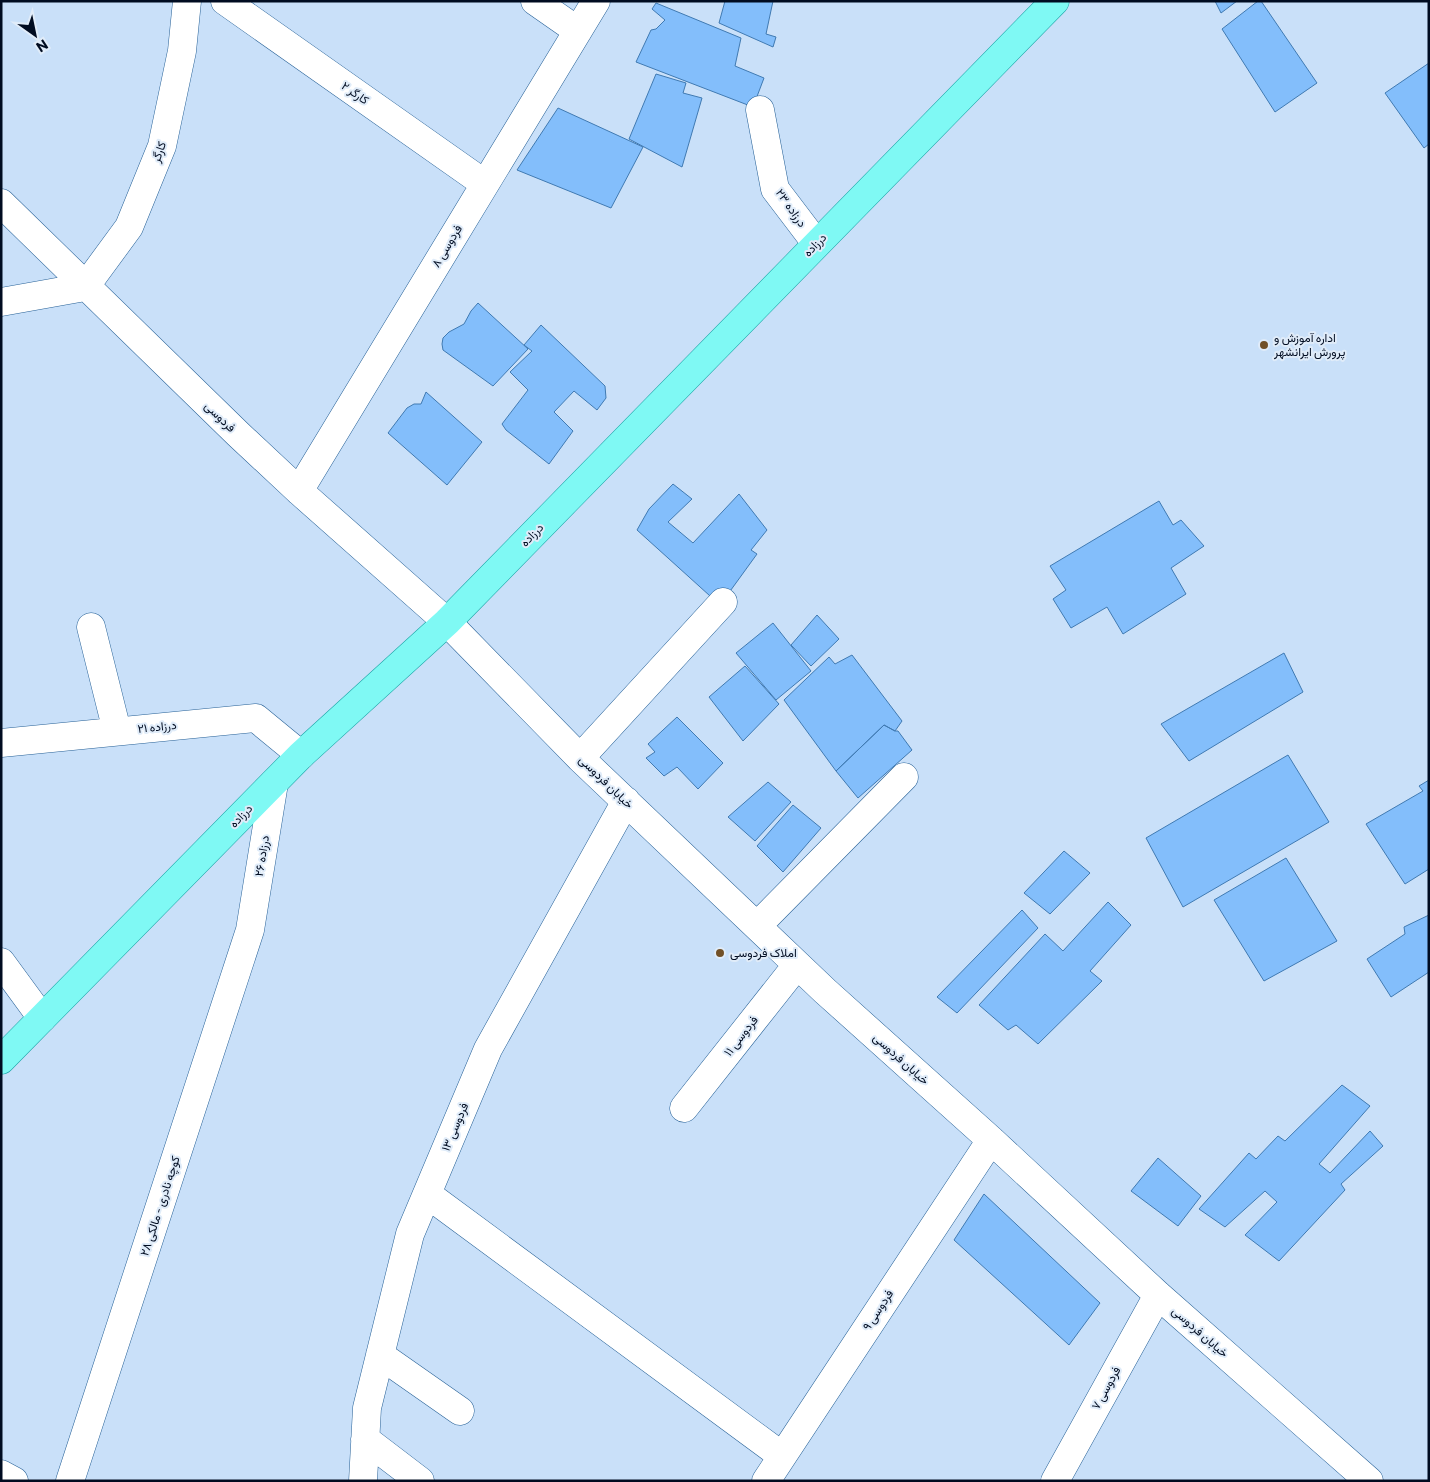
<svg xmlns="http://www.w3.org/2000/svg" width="1430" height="1482" viewBox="0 0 1430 1482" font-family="Commissioner,Vazirmatn,sans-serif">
<rect width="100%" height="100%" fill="#c9e0f9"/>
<path fill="#83befb" stroke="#407ab2" d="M 725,1 L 773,1 L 766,34 L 776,37 L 773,47 L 719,23 Z
M 1215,1 L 1237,1 L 1221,13 Z
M 1258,1 L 1261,1 L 1317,83 L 1275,112 L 1222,29 Z
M 656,3 L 741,38 L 735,66 L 764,78 L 753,107 L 636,62 L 651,30 L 656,29 L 665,20 L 652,9 Z
M 1429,63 L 1429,144 L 1424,148 L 1385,93 Z
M 656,74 L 686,83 L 683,93 L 702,98 L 682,167 L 629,139 Z
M 558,108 L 643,147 L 611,208 L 517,170 Z
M 478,303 L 528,349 L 493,386 L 443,350 L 442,344 L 443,338 L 449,332 L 464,324 L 471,311 Z
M 541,325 L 605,386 L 606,398 L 597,410 L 574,391 L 554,412 L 573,431 L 549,464 L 506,430 L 502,424 L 528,390 L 510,372 L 532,351 L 524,345 Z
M 426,392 L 482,442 L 447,485 L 388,433 L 407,408 L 414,404 L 421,404 Z
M 673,484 L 692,499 L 668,522 L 693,543 L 739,494 L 767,530 L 751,550 L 757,554 L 720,605 L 637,530 L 649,509 Z
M 1159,501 L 1173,525 L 1181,520 L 1204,546 L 1171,568 L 1186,594 L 1123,634 L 1107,607 L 1071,628 L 1053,599 L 1066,590 L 1050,566 Z
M 817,615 L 839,639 L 811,666 L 791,645 Z
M 773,623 L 811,671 L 776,700 L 736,653 Z
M 1284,653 L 1303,692 L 1189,761 L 1161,724 Z
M 852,655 L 902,721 L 895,731 L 884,725 L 836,771 L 784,700 L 829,657 L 835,664 Z
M 745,666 L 779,704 L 743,741 L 709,697 Z
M 677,717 L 723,763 L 698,789 L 677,767 L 664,776 L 646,758 L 655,752 L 648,744 Z
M 884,725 L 895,731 L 898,731 L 912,750 L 858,798 L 836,771 Z
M 1288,755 L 1329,822 L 1183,907 L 1146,838 Z
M 1429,780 L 1429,869 L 1405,884 L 1366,824 L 1423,791 L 1419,786 Z
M 768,782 L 791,802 L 755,841 L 728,817 Z
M 793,805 L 821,828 L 783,872 L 757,846 Z
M 1064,851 L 1090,873 L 1050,914 L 1024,893 Z
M 1286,858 L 1337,941 L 1264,981 L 1214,900 Z
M 1108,902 L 1131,925 L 1090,971 L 1102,981 L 1038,1044 L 1016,1025 L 1008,1030 L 979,1005 L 1045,934 L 1063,951 Z
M 1022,910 L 1038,928 L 957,1013 L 937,997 Z
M 1429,915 L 1429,972 L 1391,997 L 1367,959 L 1405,934 L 1404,927 Z
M 1342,1085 L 1370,1106 L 1319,1164 L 1330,1173 L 1370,1131 L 1383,1146 L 1341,1184 L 1345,1190 L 1279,1261 L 1245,1235 L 1277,1202 L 1265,1191 L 1225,1227 L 1199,1209 L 1249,1153 L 1256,1159 L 1278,1136 L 1285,1141 Z
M 1158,1158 L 1201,1196 L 1178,1226 L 1131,1191 Z
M 984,1194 L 1100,1303 L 1069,1345 L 954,1240 Z"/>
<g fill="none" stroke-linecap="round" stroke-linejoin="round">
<g stroke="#276197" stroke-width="29">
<path id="minor" d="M 225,1 L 485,184
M 535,1 L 578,31
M 760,110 L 775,189 L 816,243
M 1,203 L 238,434 L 299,491 L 447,622 L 580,758 L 825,991 L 991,1140 L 1158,1295 L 1369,1481
M 1,302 L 85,287 L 129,227 L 162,146 L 182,51 L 187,1
M 299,491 L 596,1
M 91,627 L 117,731
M 1,743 L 256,718 L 301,755
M 580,758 L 723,602
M 757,926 L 904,777
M 1,962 L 42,1018
M 684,1108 L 797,965
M 427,1194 L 782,1456
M 380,1355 L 460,1411
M 365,1439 L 420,1481
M 1,1474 L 14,1481
M 70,1481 L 250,930 L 274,783
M 363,1481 L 367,1408 L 410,1234 L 488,1049 L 626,801
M 766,1481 L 991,1140
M 1055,1481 L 1158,1295"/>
</g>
<g stroke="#1ba3a5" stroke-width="29">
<path id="major" d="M 1,1060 L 301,755 L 447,622 L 1055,1"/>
</g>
<use href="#minor" stroke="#fff" stroke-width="28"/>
<use href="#major" stroke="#7ff9f4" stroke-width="28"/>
</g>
<g fill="#715027" stroke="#e0ecf9" stroke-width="2">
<circle cx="1264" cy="345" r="5"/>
<circle cx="720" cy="953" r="5"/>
</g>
<g text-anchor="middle" stroke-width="4" stroke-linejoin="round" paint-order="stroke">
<g font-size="12" fill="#000c21" stroke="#e0ecf9">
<text transform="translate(355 93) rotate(35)" y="4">کارگر ۲</text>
<text transform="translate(159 152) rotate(-71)" y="4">کارگر</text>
<text transform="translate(791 208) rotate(55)" y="4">درزاده ۲۳</text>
<text transform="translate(815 245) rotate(-46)" y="4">درزاده</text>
<text transform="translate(447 246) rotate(-59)" y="4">فردوسی ۸</text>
<text transform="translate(220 417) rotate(44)" y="4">فردوسی</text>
<text transform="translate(532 535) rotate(-46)" y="4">درزاده</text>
<text transform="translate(157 727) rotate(-6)" y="4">درزاده ۲۱</text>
<text transform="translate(606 782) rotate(44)" y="4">خیابان فردوسی</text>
<text transform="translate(241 816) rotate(-46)" y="4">درزاده</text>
<text transform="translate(262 856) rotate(-81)" y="4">درزاده ۲۶</text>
<text transform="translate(741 1036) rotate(-52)" y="4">فردوسی ۱۱</text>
<text transform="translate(901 1059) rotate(42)" y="4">خیابان فردوسی</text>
<text transform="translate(455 1127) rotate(-67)" y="4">فردوسی ۱۳</text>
<text transform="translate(160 1206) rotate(-72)" y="4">کوچه نادری - مالکی ۲۸</text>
<text transform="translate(878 1310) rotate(-57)" y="4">فردوسی ۹</text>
<text transform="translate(1200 1332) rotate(41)" y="4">خیابان فردوسی</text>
<text transform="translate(1106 1388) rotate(-61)" y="4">فردوسی ۷</text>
</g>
<g font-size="12" fill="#000c21" stroke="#e0ecf9" text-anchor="start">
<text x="1274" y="342">اداره آموزش و<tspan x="1274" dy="14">پرورش ایرانشهر</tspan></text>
<text x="730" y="957">املاک فردوسی</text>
</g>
</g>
<rect width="1430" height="1482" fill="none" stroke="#000c21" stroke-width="5"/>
<g transform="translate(35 35) rotate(147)" stroke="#e0ecf9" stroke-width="4" paint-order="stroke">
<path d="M0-4L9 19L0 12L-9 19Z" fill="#000c21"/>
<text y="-8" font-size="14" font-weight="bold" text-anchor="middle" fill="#000c21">N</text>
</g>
</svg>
